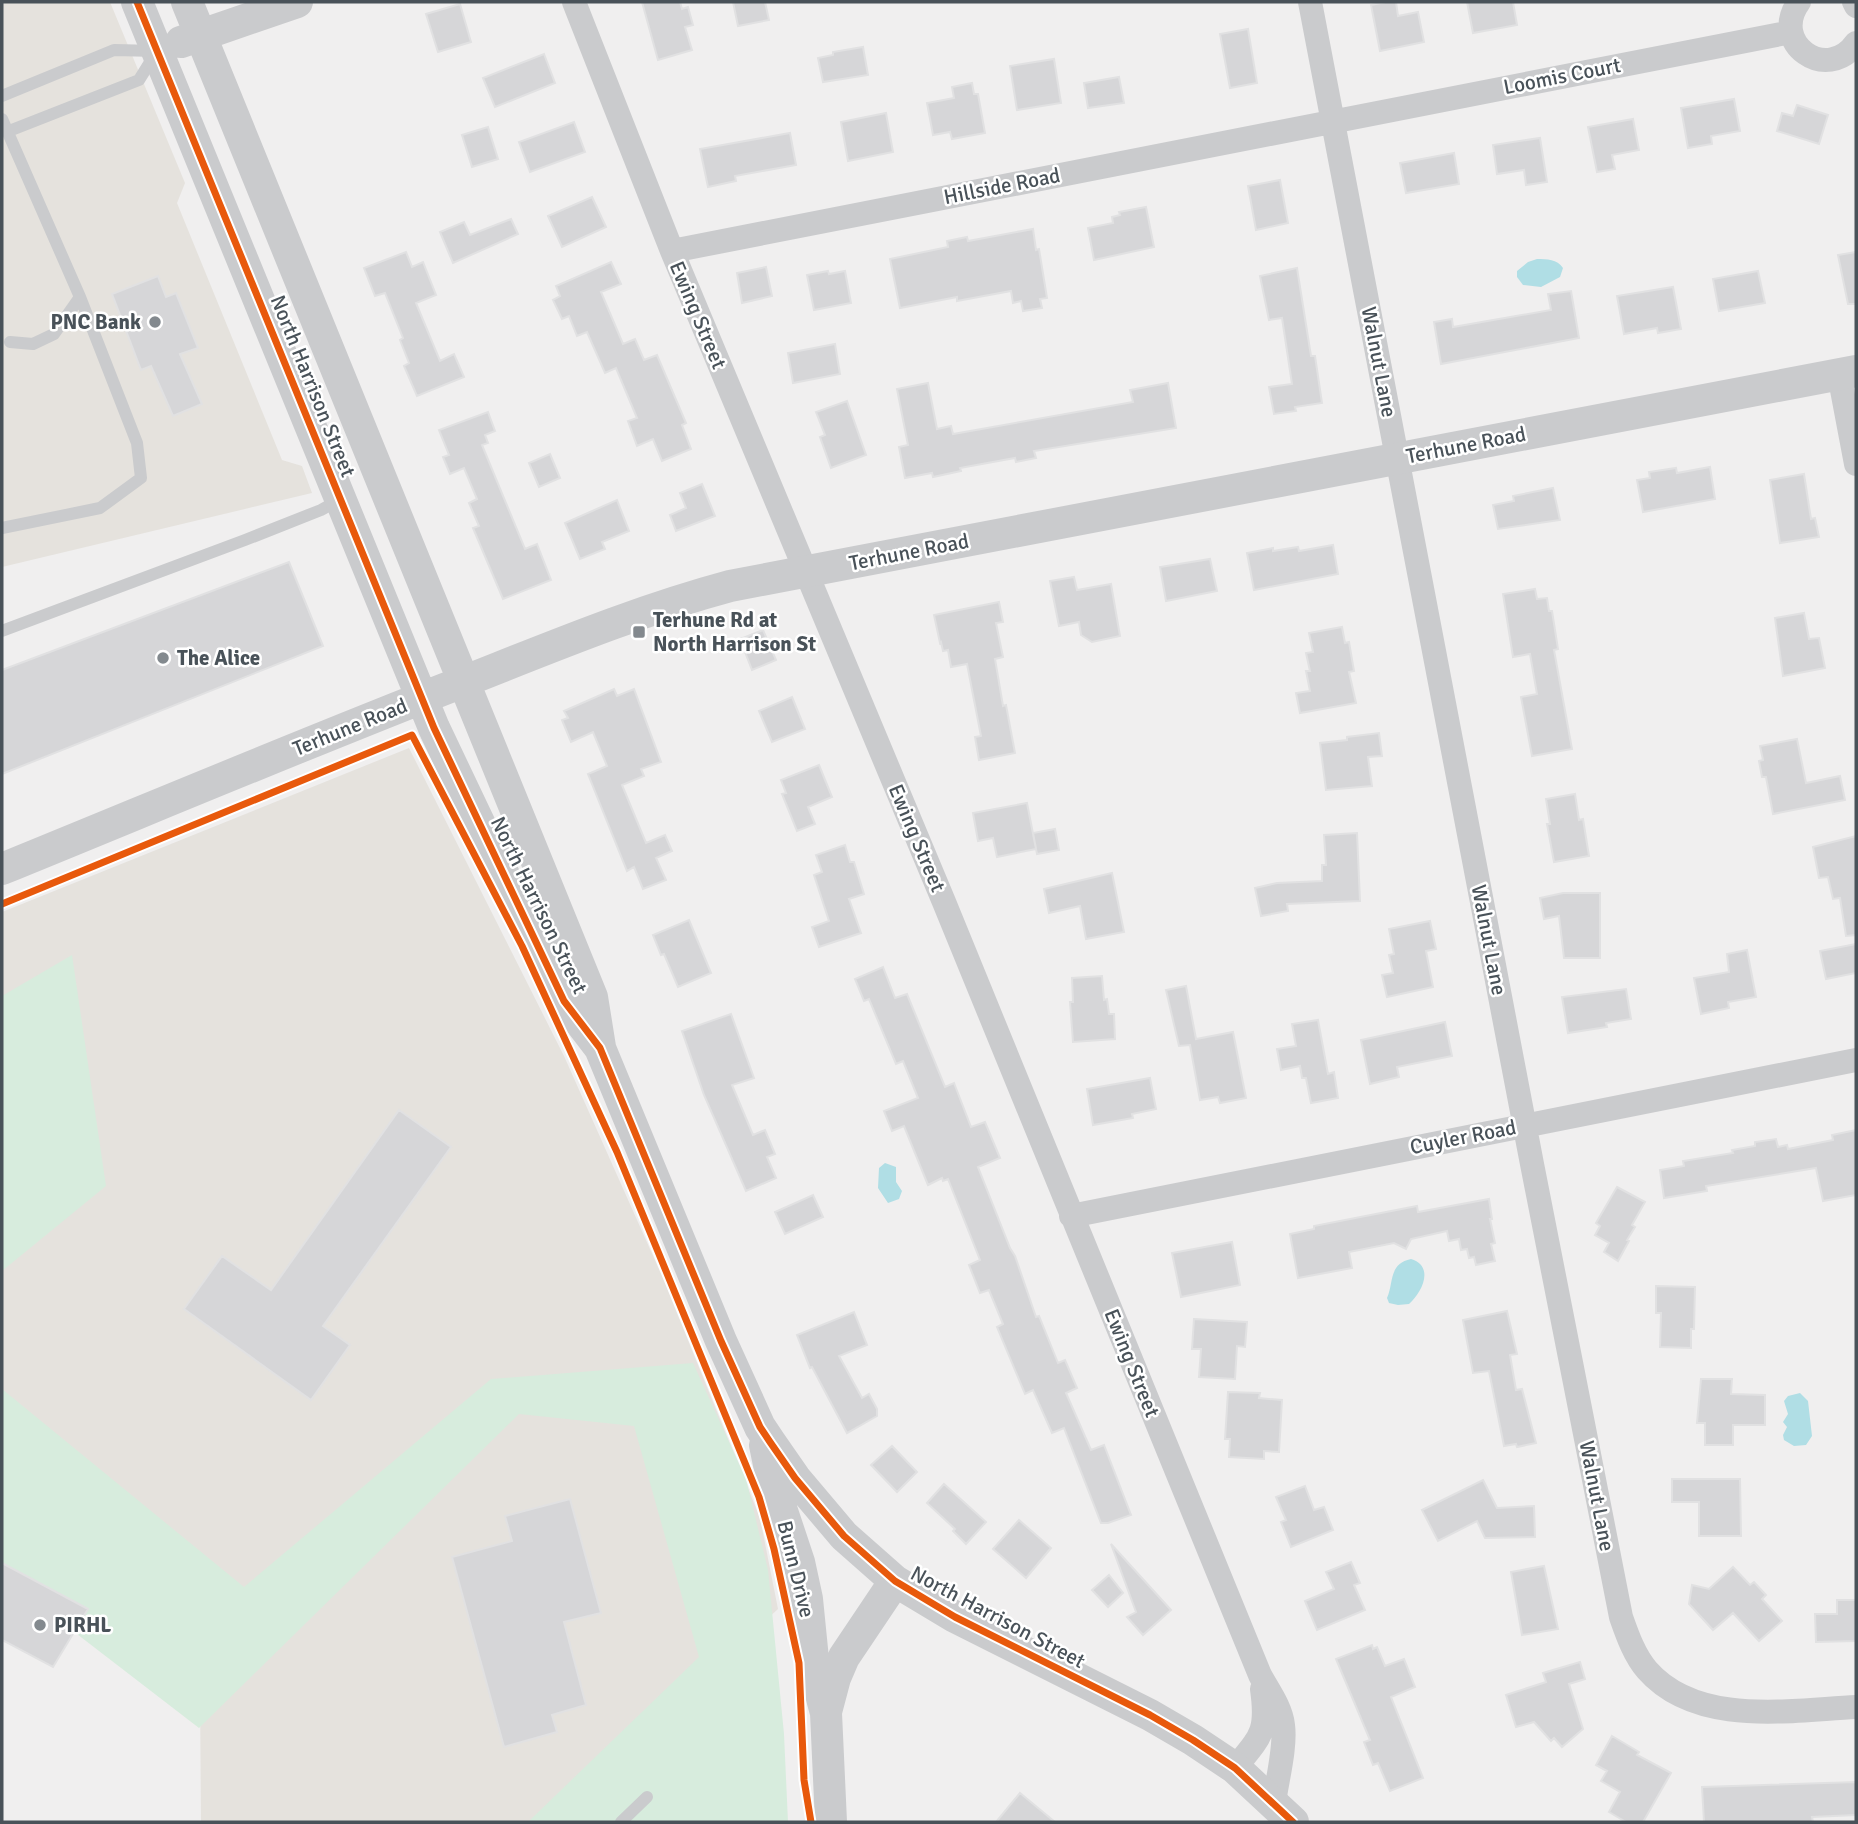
<svg xmlns="http://www.w3.org/2000/svg" width="1858" height="1824" viewBox="0 0 1858 1824" font-family="Signika,sans-serif">
<rect width="100%" height="100%" fill="#f0efef"/>
<path fill="#e5e2dd" d="M 2,2 L 110,2 L 185,183 L 177,203 L 282,460 L 302,466 L 312,493 L 2,567 Z
M 409,748 L 564,1056 L 662,1276 L 760,1518 L 778,1609 L 548,1822 L 201,1822 L 200,1689 L 2,1446 L 2,912 Z"/>
<path fill="#d7ecdd" d="M 72,955 L 106,1186 L 2,1271 L 2,996 Z
M 693,1363 L 746,1479 L 768,1570 L 784,1734 L 788,1822 L 528,1822 L 699,1657 L 634,1426 L 519,1414 L 199,1728 L 12,1584 L 2,1590 L 2,1389 L 244,1587 L 491,1379 Z"/>
<path fill="#b0dee5" d="M 1537,259 C 1547,259 1557,259 1563,268 L 1560,277 L 1541,287 L 1523,285 L 1517,277 L 1517,271 L 1528,262 Z
M 885,1163 L 896,1167 L 896,1182 L 902,1191 L 899,1199 L 888,1203 L 878,1188 L 879,1168 Z
M 1411,1259 C 1435,1266 1422,1293 1409,1304 L 1398,1305 L 1389,1303 L 1387,1298 C 1394,1283 1388,1264 1411,1259 Z
M 1800,1393 L 1808,1401 L 1812,1436 L 1806,1445 L 1794,1446 L 1784,1440 L 1783,1435 L 1787,1427 L 1783,1422 L 1788,1414 L 1784,1401 L 1788,1396 Z"/>
<path fill="#d6d6d8" stroke="#e1e1e2" stroke-width="2" d="M 642,2 L 680,2 L 682,9 L 688,7 L 693,25 L 685,27 L 692,50 L 658,60 Z
M 733,2 L 765,2 L 769,20 L 738,26 Z
M 1386,2 L 1396,2 L 1398,16 L 1418,12 L 1424,42 L 1380,51 L 1371,5 Z
M 1467,2 L 1513,2 L 1517,25 L 1473,33 Z
M 460,4 L 471,42 L 438,52 L 426,14 Z
M 1248,29 L 1257,83 L 1230,88 L 1220,34 Z
M 863,47 L 868,75 L 823,82 L 818,58 L 833,55 L 833,52 Z
M 544,54 L 555,83 L 495,107 L 483,78 Z
M 1054,59 L 1061,103 L 1017,110 L 1010,66 Z
M 1119,77 L 1124,103 L 1088,108 L 1084,83 Z
M 972,83 L 974,94 L 978,94 L 985,133 L 952,139 L 950,132 L 933,135 L 927,103 L 954,98 L 952,87 Z
M 1734,99 L 1740,131 L 1711,136 L 1712,144 L 1688,148 L 1681,108 Z
M 1797,105 L 1828,115 L 1819,144 L 1777,131 L 1782,113 L 1793,116 Z
M 886,113 L 893,152 L 848,161 L 841,122 Z
M 1633,119 L 1639,150 L 1612,155 L 1615,169 L 1597,172 L 1588,127 Z
M 574,122 L 585,152 L 530,172 L 519,142 Z
M 488,127 L 498,159 L 472,167 L 462,135 Z
M 790,133 L 796,165 L 735,176 L 736,181 L 708,187 L 700,149 Z
M 1540,138 L 1547,182 L 1526,185 L 1524,170 L 1497,174 L 1493,145 Z
M 1454,153 L 1459,184 L 1406,193 L 1400,163 Z
M 1280,180 L 1288,223 L 1256,230 L 1248,186 Z
M 592,197 L 606,227 L 562,247 L 548,216 Z
M 1146,207 L 1154,247 L 1094,260 L 1088,228 L 1113,223 L 1112,217 L 1120,215 L 1119,212 Z
M 511,219 L 518,234 L 453,263 L 440,232 L 464,222 L 470,235 Z
M 1033,229 L 1036,250 L 1039,249 L 1047,298 L 1040,299 L 1042,308 L 1023,311 L 1021,301 L 1013,303 L 1011,291 L 957,301 L 957,297 L 900,308 L 890,259 L 948,247 L 947,241 L 967,237 L 968,241 Z
M 406,252 L 412,267 L 423,262 L 436,295 L 416,303 L 440,361 L 454,354 L 464,377 L 417,396 L 404,366 L 409,363 L 400,340 L 403,338 L 385,293 L 375,296 L 364,268 Z
M 1856,252 L 1856,304 L 1848,304 L 1838,255 Z
M 611,262 L 621,284 L 601,292 L 623,344 L 635,339 L 644,360 L 657,355 L 686,423 L 682,425 L 691,449 L 662,461 L 653,439 L 637,446 L 628,421 L 637,418 L 616,368 L 605,373 L 587,332 L 577,336 L 569,316 L 562,319 L 553,300 L 560,296 L 556,286 Z
M 766,267 L 772,296 L 742,303 L 737,273 Z
M 1297,268 L 1311,356 L 1315,356 L 1322,403 L 1295,407 L 1296,411 L 1274,414 L 1269,387 L 1292,384 L 1282,318 L 1269,320 L 1260,276 Z
M 828,271 L 829,274 L 845,271 L 851,303 L 814,310 L 807,275 Z
M 1758,271 L 1765,303 L 1719,311 L 1713,279 Z
M 158,276 L 166,297 L 176,293 L 198,348 L 180,354 L 202,404 L 173,416 L 151,366 L 141,370 L 112,294 Z
M 1673,287 L 1681,329 L 1658,333 L 1657,328 L 1624,334 L 1617,296 Z
M 1571,291 L 1579,338 L 1441,364 L 1434,322 L 1452,319 L 1453,327 L 1551,310 L 1548,294 Z
M 835,344 L 840,374 L 793,383 L 788,353 Z
M 928,383 L 937,429 L 951,426 L 953,434 L 1133,402 L 1130,390 L 1168,383 L 1176,428 L 1034,451 L 1036,458 L 1016,462 L 1015,458 L 960,468 L 961,471 L 933,477 L 932,473 L 905,478 L 899,447 L 908,445 L 897,389 Z
M 847,401 L 866,455 L 831,468 L 820,437 L 825,435 L 816,412 Z
M 488,412 L 495,431 L 485,435 L 488,443 L 482,445 L 525,549 L 537,544 L 551,580 L 503,599 L 473,528 L 479,526 L 469,503 L 477,499 L 464,468 L 450,474 L 443,457 L 449,455 L 439,430 Z
M 550,454 L 560,478 L 539,487 L 529,463 Z
M 1710,467 L 1715,499 L 1643,512 L 1637,480 L 1650,478 L 1649,472 L 1676,468 L 1677,473 Z
M 1804,474 L 1811,519 L 1815,518 L 1819,537 L 1780,543 L 1770,480 Z
M 702,484 L 715,516 L 676,531 L 670,515 L 686,508 L 680,493 Z
M 1553,488 L 1560,520 L 1498,529 L 1493,505 L 1514,501 L 1513,496 Z
M 617,500 L 629,531 L 602,542 L 605,549 L 580,559 L 565,523 Z
M 1333,545 L 1338,574 L 1254,590 L 1247,553 L 1273,548 L 1273,551 L 1298,547 L 1299,551 Z
M 1210,559 L 1217,591 L 1166,601 L 1160,567 Z
M 289,562 L 323,646 L 2,774 L 2,670 Z
M 1074,577 L 1077,590 L 1111,584 L 1120,636 L 1092,642 L 1081,635 L 1079,622 L 1059,626 L 1050,581 Z
M 1535,589 L 1537,599 L 1547,598 L 1549,611 L 1552,611 L 1558,649 L 1554,650 L 1572,749 L 1532,756 L 1521,697 L 1537,694 L 1530,654 L 1513,657 L 1503,594 Z
M 999,602 L 1003,622 L 996,623 L 1003,657 L 995,659 L 1003,706 L 1006,705 L 1015,753 L 979,760 L 975,737 L 981,736 L 967,664 L 951,667 L 948,650 L 943,651 L 941,642 L 940,643 L 934,615 Z
M 1804,613 L 1809,639 L 1819,638 L 1825,668 L 1783,676 L 1775,618 Z
M 1342,627 L 1345,643 L 1349,642 L 1354,671 L 1349,672 L 1356,703 L 1300,713 L 1296,693 L 1310,691 L 1306,671 L 1310,671 L 1306,653 L 1313,652 L 1309,633 Z
M 763,630 L 776,660 L 752,670 L 740,639 Z
M 614,689 L 617,696 L 634,689 L 661,762 L 641,769 L 644,776 L 622,785 L 646,843 L 665,835 L 672,851 L 656,858 L 666,880 L 643,889 L 634,867 L 627,871 L 588,774 L 607,766 L 593,732 L 571,742 L 562,720 L 568,718 L 564,711 Z
M 792,697 L 805,729 L 772,742 L 759,711 Z
M 1379,733 L 1382,756 L 1368,757 L 1372,786 L 1326,790 L 1320,743 L 1347,740 L 1347,737 Z
M 1797,739 L 1806,783 L 1840,776 L 1845,800 L 1773,814 L 1766,777 L 1762,777 L 1759,761 L 1763,760 L 1760,746 Z
M 819,765 L 832,797 L 808,807 L 815,824 L 797,831 L 782,794 L 786,793 L 781,780 Z
M 1575,794 L 1579,820 L 1583,819 L 1589,856 L 1554,862 L 1547,824 L 1550,824 L 1546,799 Z
M 1027,803 L 1036,849 L 997,857 L 993,838 L 978,841 L 973,813 Z
M 1055,829 L 1059,850 L 1037,854 L 1033,833 Z
M 1357,833 L 1360,901 L 1287,904 L 1288,911 L 1261,916 L 1255,888 L 1277,883 L 1322,881 L 1322,865 L 1326,865 L 1324,835 Z
M 1856,836 L 1856,935 L 1846,936 L 1840,898 L 1833,899 L 1828,877 L 1819,878 L 1813,847 Z
M 845,845 L 850,862 L 854,862 L 864,894 L 849,899 L 861,933 L 819,947 L 812,927 L 829,921 L 814,875 L 822,872 L 816,855 Z
M 1112,873 L 1124,932 L 1086,939 L 1080,906 L 1049,913 L 1044,889 Z
M 1563,893 L 1600,893 L 1600,958 L 1564,958 L 1559,916 L 1544,919 L 1540,898 Z
M 689,920 L 711,973 L 678,987 L 664,954 L 661,955 L 653,935 Z
M 1430,921 L 1436,949 L 1426,951 L 1433,987 L 1387,997 L 1382,975 L 1393,973 L 1389,955 L 1394,954 L 1389,929 Z
M 1856,944 L 1856,973 L 1826,979 L 1820,951 Z
M 1747,950 L 1756,997 L 1728,1002 L 1729,1008 L 1701,1014 L 1694,978 L 1729,972 L 1727,954 Z
M 883,967 L 895,998 L 907,994 L 945,1087 L 954,1083 L 971,1127 L 985,1122 L 1000,1158 L 978,1167 L 1010,1248 L 1015,1256 L 1036,1317 L 1039,1316 L 1058,1363 L 1065,1360 L 1077,1388 L 1066,1393 L 1091,1450 L 1104,1445 L 1131,1515 L 1108,1523 L 1101,1523 L 1064,1428 L 1052,1433 L 1033,1390 L 1025,1394 L 997,1327 L 1003,1324 L 989,1290 L 980,1293 L 969,1265 L 980,1260 L 948,1179 L 943,1181 L 942,1178 L 928,1185 L 904,1126 L 892,1131 L 884,1111 L 918,1098 L 903,1061 L 896,1064 L 869,999 L 864,1001 L 855,979 Z
M 1102,976 L 1104,1000 L 1107,999 L 1109,1014 L 1114,1014 L 1115,1039 L 1073,1042 L 1070,1002 L 1073,1002 L 1072,978 Z
M 1186,986 L 1196,1039 L 1233,1032 L 1246,1098 L 1220,1103 L 1218,1097 L 1200,1100 L 1190,1045 L 1179,1046 L 1166,990 Z
M 1626,989 L 1631,1019 L 1606,1023 L 1607,1027 L 1568,1033 L 1562,997 Z
M 731,1014 L 754,1078 L 732,1085 L 753,1135 L 765,1130 L 775,1154 L 767,1157 L 776,1178 L 746,1191 L 704,1095 L 682,1031 Z
M 1318,1020 L 1328,1074 L 1334,1072 L 1338,1098 L 1311,1103 L 1306,1078 L 1302,1078 L 1300,1066 L 1281,1070 L 1277,1049 L 1296,1046 L 1292,1024 Z
M 1445,1022 L 1452,1056 L 1397,1067 L 1399,1077 L 1370,1084 L 1361,1040 Z
M 1150,1078 L 1156,1109 L 1132,1114 L 1133,1118 L 1093,1125 L 1087,1089 Z
M 399,1110 L 451,1147 L 323,1326 L 350,1345 L 311,1400 L 184,1309 L 222,1256 L 271,1290 Z
M 1856,1130 L 1856,1195 L 1823,1201 L 1816,1168 L 1706,1186 L 1707,1191 L 1664,1198 L 1660,1170 L 1684,1166 L 1683,1161 L 1733,1153 L 1732,1150 L 1755,1146 L 1755,1142 L 1776,1139 L 1778,1147 L 1787,1145 L 1788,1149 L 1833,1140 L 1832,1135 Z
M 1617,1187 L 1645,1202 L 1632,1225 L 1635,1227 L 1627,1240 L 1629,1241 L 1618,1261 L 1604,1252 L 1609,1243 L 1595,1235 L 1600,1226 L 1596,1223 Z
M 813,1195 L 823,1217 L 785,1234 L 775,1212 Z
M 1489,1199 L 1492,1219 L 1490,1219 L 1495,1243 L 1491,1244 L 1495,1261 L 1476,1265 L 1474,1257 L 1469,1258 L 1467,1249 L 1461,1250 L 1459,1239 L 1449,1241 L 1447,1231 L 1411,1239 L 1406,1249 L 1394,1243 L 1349,1252 L 1352,1268 L 1298,1278 L 1290,1234 L 1314,1229 L 1314,1226 L 1417,1206 L 1418,1212 Z
M 1232,1242 L 1240,1285 L 1181,1297 L 1172,1253 Z
M 1656,1286 L 1695,1287 L 1694,1329 L 1691,1329 L 1691,1348 L 1660,1347 L 1661,1313 L 1656,1313 Z
M 1507,1311 L 1517,1354 L 1510,1355 L 1516,1390 L 1522,1389 L 1536,1443 L 1517,1447 L 1516,1444 L 1504,1446 L 1489,1371 L 1473,1373 L 1463,1320 Z
M 854,1312 L 867,1345 L 839,1356 L 862,1398 L 869,1394 L 877,1409 L 877,1416 L 847,1433 L 812,1367 L 810,1368 L 797,1335 Z
M 1194,1319 L 1247,1322 L 1245,1347 L 1237,1346 L 1235,1379 L 1199,1377 L 1201,1349 L 1192,1349 Z
M 1701,1379 L 1732,1379 L 1731,1394 L 1765,1395 L 1765,1425 L 1733,1425 L 1733,1445 L 1705,1445 L 1705,1423 L 1697,1423 Z
M 1228,1392 L 1260,1393 L 1259,1398 L 1282,1400 L 1279,1452 L 1264,1451 L 1264,1459 L 1229,1457 L 1230,1439 L 1225,1439 Z
M 892,1446 L 917,1472 L 897,1492 L 871,1465 Z
M 1672,1479 L 1740,1479 L 1741,1536 L 1699,1536 L 1699,1502 L 1672,1502 Z
M 1483,1480 L 1497,1508 L 1534,1506 L 1535,1537 L 1485,1538 L 1477,1521 L 1438,1541 L 1422,1510 Z
M 944,1484 L 986,1522 L 966,1544 L 953,1531 L 955,1529 L 927,1503 Z
M 1305,1486 L 1314,1510 L 1324,1507 L 1333,1530 L 1291,1547 L 1281,1522 L 1286,1520 L 1276,1497 Z
M 570,1499 L 601,1613 L 564,1622 L 586,1705 L 552,1715 L 557,1732 L 504,1747 L 452,1557 L 512,1541 L 505,1516 Z
M 1019,1520 L 1051,1548 L 1026,1578 L 993,1549 Z
M 1111,1544 L 1171,1610 L 1143,1635 L 1127,1617 L 1136,1612 Z
M 1351,1562 L 1360,1583 L 1354,1585 L 1365,1610 L 1317,1630 L 1305,1601 L 1334,1589 L 1326,1572 Z
M 2,1563 L 88,1609 L 53,1667 L 2,1640 Z
M 1544,1566 L 1558,1629 L 1522,1635 L 1511,1572 Z
M 1733,1567 L 1750,1585 L 1754,1582 L 1766,1595 L 1762,1599 L 1782,1621 L 1759,1641 L 1733,1613 L 1713,1630 L 1689,1604 L 1692,1585 L 1709,1589 Z
M 1109,1575 L 1123,1593 L 1108,1607 L 1092,1590 Z
M 1837,1600 L 1856,1600 L 1856,1641 L 1816,1642 L 1815,1614 L 1837,1614 Z
M 1372,1645 L 1373,1649 L 1377,1647 L 1385,1666 L 1404,1659 L 1415,1687 L 1391,1697 L 1423,1778 L 1390,1791 L 1378,1763 L 1373,1765 L 1364,1742 L 1370,1740 L 1336,1659 Z
M 1580,1662 L 1585,1679 L 1569,1684 L 1583,1729 L 1562,1747 L 1554,1738 L 1551,1741 L 1534,1722 L 1516,1727 L 1506,1695 L 1546,1682 L 1543,1673 Z
M 1612,1736 L 1639,1752 L 1637,1755 L 1671,1773 L 1643,1822 L 1626,1822 L 1609,1812 L 1620,1792 L 1601,1781 L 1607,1771 L 1596,1765 Z
M 1856,1782 L 1856,1815 L 1812,1817 L 1813,1822 L 1704,1822 L 1702,1787 Z
M 1020,1793 L 1055,1822 L 996,1822 Z"/>
<g fill="none" stroke-linecap="round" stroke-linejoin="round">
<path stroke="#cacbcd" stroke-width="12" d="M 2,96 L 114,50 L 157,51 L 139,80 L 9,131
M 2,119 L 80,297 L 137,443 L 141,478 L 100,508 L 2,528
M 10,342 L 33,344 L 54,334 L 80,297
M 2,631 L 245,540 L 321,510 L 339,500
M 621,1822 L 647,1797"/>
<path stroke="#cacbcd" stroke-width="24" d="M 574,2 L 672,251 L 944,902 L 1260,1675 C 1268,1690 1281,1707 1283,1725 C 1286,1747 1277,1780 1274,1803
M 1310,2 L 1532,1164 L 1621,1617 C 1627,1634 1634,1655 1647,1670 C 1697,1727 1790,1710 1856,1707
M 1799,2 C 1769,43 1827,84 1856,43
M 1854,2 L 1856,6
M 672,251 L 1791,32
M 1839,374 L 1856,464
M 1071,1216 L 1856,1060
M 1235,1768 C 1261,1736 1268,1732 1262,1689"/>
<path stroke="#cacbcd" stroke-width="32" d="M 137,2 L 434,728 L 564,1001 L 600,1048 L 721,1341 L 760,1427 L 770,1442 L 795,1478 L 844,1536 L 895,1581 L 955,1617 L 1150,1715 L 1193,1740 L 1235,1768 L 1293,1822
M 187,2 L 592,997 L 600,1047
M 181,42 L 297,2
M 2,869 C 154,807 306,743 460,683 C 549,648 637,611 730,586 L 1856,371
M 765,1445 L 773,1484 L 799,1562 L 807,1599 L 814,1669 L 826,1713 L 831,1822
M 826,1712 L 835,1678 L 844,1657 L 895,1581"/>
<g stroke="#fff" stroke-width="11">
<path id="cycleway" d="M 137,2 L 434,728 L 564,1001 L 600,1048 L 721,1341 L 760,1427 L 770,1442 L 795,1478 L 844,1536 L 895,1581 L 955,1617 L 1150,1715 L 1193,1740 L 1235,1768 L 1293,1822
M 2,904 L 412,735 L 522,946 L 617,1152 L 759,1497 L 774,1549 L 799,1663 L 804,1780 L 811,1822"/>
</g>
<use href="#cycleway" stroke="#e8590c" stroke-width="7"/>
</g>
<g fill="#83898e" stroke="#fff" stroke-width="2.5">
<circle cx="155" cy="322" r="7"/>
<rect x="632" y="625" width="14" height="14" rx="3.5"/>
<circle cx="163" cy="658" r="7"/>
<circle cx="40" cy="1625" r="7"/>
</g>
<g text-anchor="middle" stroke-width="5" stroke-linejoin="round" paint-order="stroke">
<g font-size="21" fill="#495259" stroke="#fff">
<text transform="translate(1562 76) rotate(-11)" y="7">Loomis Court</text>
<text transform="translate(1002 186) rotate(-11)" y="7">Hillside Road</text>
<text transform="translate(698 315) rotate(67)" y="7">Ewing Street</text>
<text transform="translate(1379 362) rotate(79)" y="7">Walnut Lane</text>
<text transform="translate(313 386) rotate(68)" y="7">North Harrison Street</text>
<text transform="translate(1466 445) rotate(-11)" y="7">Terhune Road</text>
<text transform="translate(909 552) rotate(-11)" y="7">Terhune Road</text>
<text transform="translate(350 727) rotate(-22)" y="7">Terhune Road</text>
<text transform="translate(917 838) rotate(67)" y="7">Ewing Street</text>
<text transform="translate(539 905) rotate(64)" y="7">North Harrison Street</text>
<text transform="translate(1489 940) rotate(79)" y="7">Walnut Lane</text>
<text transform="translate(1463 1137) rotate(-11)" y="7">Cuyler Road</text>
<text transform="translate(1132 1363) rotate(68)" y="7">Ewing Street</text>
<text transform="translate(1597 1496) rotate(79)" y="7">Walnut Lane</text>
<text transform="translate(796 1569) rotate(76)" y="7">Bunn Drive</text>
<text transform="translate(998 1617) rotate(28)" y="7">North Harrison Street</text>
</g>
<g font-size="21" font-weight="bold" fill="#495259" stroke="#fff" text-anchor="start">
<text x="141" y="329" text-anchor="end">PNC Bank</text>
<text x="653" y="627">Terhune Rd at<tspan x="653" dy="24">North Harrison St</tspan></text>
<text x="177" y="665">The Alice</text>
<text x="54" y="1632">PIRHL</text>
</g>
</g>
<rect width="1858" height="1824" fill="none" stroke="#495259" stroke-width="7"/>
</svg>
